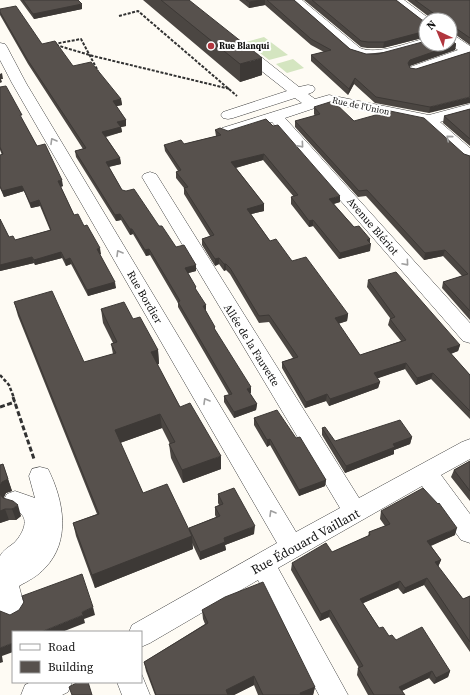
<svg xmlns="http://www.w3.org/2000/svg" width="470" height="695" viewBox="0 0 470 695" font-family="'Source Serif 4',serif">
<rect width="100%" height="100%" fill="#fefbf4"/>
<path fill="#d4e5c0" d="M 264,37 L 288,55 L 269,60 L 246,42 Z
M 293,59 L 304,68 L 287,73 L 276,64 Z"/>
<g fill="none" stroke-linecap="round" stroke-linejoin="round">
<g stroke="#434343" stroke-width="1">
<path id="minor" d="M 289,0 L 302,0 L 360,48 C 377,55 408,43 426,38 L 426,44 L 431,44 L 377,58 L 366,59 L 350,54 Z
M 390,0 L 404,0 L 431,20 L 426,20 L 426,26 L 422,25 Z
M 450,35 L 455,36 L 470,46 L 470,56 L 420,73 L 415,74 L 410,73 L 408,70 L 410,67 L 458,50 L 449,44 L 450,44 Z
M 0,43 L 5,44 L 7,47 L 26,83 L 296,532 L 340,508 L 142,177 L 144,174 L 150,172 L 156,174 L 158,177 L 359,498 L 462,442 L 470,439 L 470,459 L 441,475 L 470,514 L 470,543 L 461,540 L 422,486 L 278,568 L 348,695 L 319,695 L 258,580 L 150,643 L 141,647 L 141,632 L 129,632 L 132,625 L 277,543 L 12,83 L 0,60 Z
M 241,44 L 246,45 L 299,87 L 308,85 L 313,86 L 315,89 L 313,92 L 308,94 L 315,99 L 329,95 L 429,115 L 470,104 L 470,113 L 440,122 L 470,148 L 470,161 L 464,159 L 424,123 L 330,103 L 285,118 L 470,323 L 470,343 L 463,341 L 272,122 L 232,134 L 227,136 L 222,134 L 219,131 L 222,128 L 302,103 L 295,98 L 233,118 L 228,119 L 223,118 L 221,115 L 223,112 L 287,91 L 236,51 L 234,48 L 236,45 Z
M 40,467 L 48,469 C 64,501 71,541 45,568 C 38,576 28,581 19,586 L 25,609 L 21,617 L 12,621 L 3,617 L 0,611 L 0,556 C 3,550 9,547 14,543 C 21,536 31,520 19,512 C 16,510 10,509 7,508 L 3,501 L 7,494 L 15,491 L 35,498 L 29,476 L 32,469 Z
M 141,673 L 150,695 L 122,695 L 117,682 L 141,682 Z
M 31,682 L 72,682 L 68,692 L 62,695 L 21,695 L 25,685 Z"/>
</g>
<path stroke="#323232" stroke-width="2" stroke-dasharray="3 1.5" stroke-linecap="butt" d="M 119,16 L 138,11 L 237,96
M 54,44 L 81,39 L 98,71
M 56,45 L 93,56 L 230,89"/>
<path stroke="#323232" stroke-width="2.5" stroke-dasharray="3.5 2" stroke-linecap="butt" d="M 0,375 L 9,385 L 14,398"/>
<path stroke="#323232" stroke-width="3" stroke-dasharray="5 2.5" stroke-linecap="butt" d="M 13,397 L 34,459
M 0,407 L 15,402"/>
<use href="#minor" fill="#fff" fill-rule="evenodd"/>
</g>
<path fill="#4b4642" d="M 20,0 L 78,0 L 82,9 L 34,19 Z
M 143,0 L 189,0 L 262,75 L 240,82 Z
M 239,0 L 294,0 L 350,49 L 366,54 L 456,44 L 455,50 L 409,66 L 410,68 L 416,69 L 470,52 L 429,113 L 375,103 L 354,84 L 348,95 L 311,61 L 311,55 L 324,52 L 311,45 L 265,5 L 249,8 Z
M 304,0 L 396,0 L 422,20 L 426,21 L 426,37 L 383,48 L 367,48 L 361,47 Z
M 407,0 L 470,0 L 470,45 L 456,35 L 450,34 L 450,20 L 428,16 Z
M 0,9 L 42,44 L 121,99 L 122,105 L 116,106 L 126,120 L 126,126 L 121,127 L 122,132 L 106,137 L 120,158 L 121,164 L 109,167 L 122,190 L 159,226 L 176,247 L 196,271 L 188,273 L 215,330 L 251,393 L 250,393 L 257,404 L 256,410 L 234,418 L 224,402 L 224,396 L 229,395 L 178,307 L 178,303 L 150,255 L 146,256 L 133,234 L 130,235 L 121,220 L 116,221 L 76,157 L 75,151 L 83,149 L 28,64 L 0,15 Z
M 0,87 L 23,121 L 37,146 L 63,186 L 61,187 L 74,215 L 84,226 L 101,254 L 100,254 L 116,288 L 88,296 L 71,264 L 66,266 L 62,258 L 35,265 L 34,263 L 0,271 L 0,219 L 9,237 L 15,240 L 50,230 L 40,206 L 31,208 L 24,191 L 4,197 L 0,188 L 0,155 L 2,155 L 0,150 Z
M 314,107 L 354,121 L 470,156 L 470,320 L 442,288 L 443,282 L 462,276 L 443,256 L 424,260 L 366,196 L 358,197 L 295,127 L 295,121 L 315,116 L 314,114 Z
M 470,109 L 470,146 L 443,123 L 444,116 Z
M 215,130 L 228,131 L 340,202 L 334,204 L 354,227 L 370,239 L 370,251 L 339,259 L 313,226 L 309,227 L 291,204 L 291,197 L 294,197 L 263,160 L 236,168 L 264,204 L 264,211 L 251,214 L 270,241 L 292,261 L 348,314 L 347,321 L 338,324 L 360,355 L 401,341 L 388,325 L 390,318 L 367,287 L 368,280 L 460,345 L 458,351 L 451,354 L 470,375 L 470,419 L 431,379 L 416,385 L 405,369 L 377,378 L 380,382 L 378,388 L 329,406 L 326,401 L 305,408 L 282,368 L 282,362 L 293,358 L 269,322 L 259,323 L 230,274 L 226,270 L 224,271 L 219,264 L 215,266 L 202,245 L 202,239 L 210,236 L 184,194 L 184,188 L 176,178 L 176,172 L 178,171 L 165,151 L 164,145 L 184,144 L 216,136 Z
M 14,302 L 84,362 L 113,354 L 111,344 L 113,343 L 103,323 L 101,309 L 133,319 L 158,350 L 159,364 L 157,364 L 180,407 L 221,469 L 183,483 L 171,458 L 169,444 L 170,444 L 162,428 L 120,443 L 143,493 L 189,530 L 189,528 L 216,517 L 215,515 L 215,507 L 219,505 L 218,503 L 218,494 L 254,534 L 225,545 L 226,550 L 200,560 L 192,543 L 193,549 L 95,588 L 76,536 L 73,523 L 97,514 L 18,316 Z
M 254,418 L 296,438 L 326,480 L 325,486 L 299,496 L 270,445 L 267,447 L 254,425 Z
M 322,428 L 335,441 L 412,437 L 410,444 L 394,450 L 394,454 L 345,473 L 322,435 Z
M 470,461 L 470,501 L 451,477 L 454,470 Z
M 3,464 L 12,491 L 6,493 L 3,498 L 21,516 L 16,520 L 9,520 L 0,523 L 0,465 Z
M 381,511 L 455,535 L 431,546 L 441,560 L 438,567 L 463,599 L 470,596 L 470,652 L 424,585 L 403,594 L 398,588 L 363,603 L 379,628 L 389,636 L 450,671 L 448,677 L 434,684 L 429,678 L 402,691 L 405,695 L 368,695 L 357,675 L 358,668 L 359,668 L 329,617 L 320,621 L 291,570 L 292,563 L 332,552 L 368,536 L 369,532 L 385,526 L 380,519 Z
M 202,610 L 315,687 L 313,695 L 258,695 L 254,685 L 234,695 L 155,695 L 146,671 L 144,662 L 205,624 L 203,619 Z"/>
<path fill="#3d3936" d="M 261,0 L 265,0 L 265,5 L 249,8 L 249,2 Z
M 82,4 L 82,9 L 34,19 L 33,14 Z
M 426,31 L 426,37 L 383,48 L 384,42 Z
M 456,44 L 455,50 L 410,66 L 407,69 L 408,63 L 410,60 Z
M 262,58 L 262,75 L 240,82 L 240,64 Z
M 2,73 L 3,79 L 1,79 L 2,82 L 0,83 L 0,74 Z
M 355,78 L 354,84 L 348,95 L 349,89 Z
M 470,97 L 470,103 L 429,113 L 430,107 Z
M 121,99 L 122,105 L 113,107 L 113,101 Z
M 126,120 L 126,126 L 121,127 L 122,132 L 103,137 L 102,132 L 117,122 Z
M 264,154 L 263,160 L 231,169 L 231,162 Z
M 120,158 L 121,164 L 107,167 L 106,162 Z
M 62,180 L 63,186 L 59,187 L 58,181 Z
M 22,186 L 24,191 L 4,197 L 2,191 Z
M 340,196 L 340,202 L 329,205 L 329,199 Z
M 39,200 L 40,206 L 31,208 L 30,203 Z
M 264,204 L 264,211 L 247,215 L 247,209 Z
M 120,214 L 121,220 L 116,221 L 115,215 Z
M 313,220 L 313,226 L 309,227 L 309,221 Z
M 130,229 L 132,229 L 133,234 L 130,235 Z
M 370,239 L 369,245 L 371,244 L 370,251 L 339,259 L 340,253 Z
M 100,248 L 101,254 L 98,255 L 97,249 Z
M 149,249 L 150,255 L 146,256 L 145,250 Z
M 445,250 L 443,256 L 424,260 L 425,253 Z
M 61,252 L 62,258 L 35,265 L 34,260 Z
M 32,257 L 34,263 L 0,271 L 0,265 Z
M 70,258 L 71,264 L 66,266 L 65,260 Z
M 219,258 L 219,264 L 215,266 L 215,259 Z
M 224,264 L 226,264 L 226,270 L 224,271 Z
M 196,265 L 196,271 L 185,274 L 185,268 Z
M 115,282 L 116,288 L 88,296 L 87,290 Z
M 206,305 L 206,311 L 203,306 Z
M 348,314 L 347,321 L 334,325 L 335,318 Z
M 460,345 L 458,351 L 446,355 L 447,349 Z
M 158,350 L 159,364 L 152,366 L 151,352 Z
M 406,363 L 405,369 L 373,380 L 374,373 Z
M 433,373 L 431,379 L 416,385 L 417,378 Z
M 380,382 L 378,388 L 329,406 L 330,399 Z
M 251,387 L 251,393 L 247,394 L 247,389 Z
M 327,394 L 326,401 L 305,408 L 306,402 Z
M 257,404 L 256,410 L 234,418 L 234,412 Z
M 160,414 L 162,428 L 117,444 L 115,430 Z
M 412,437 L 410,444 L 394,450 L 394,454 L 345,473 L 346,466 L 393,444 Z
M 270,439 L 270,445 L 267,447 L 267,440 Z
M 221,456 L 221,469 L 183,483 L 182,470 Z
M 8,479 L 12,491 L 6,493 L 2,502 L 0,497 L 0,486 L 2,482 Z
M 326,480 L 325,486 L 299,496 L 299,490 Z
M 18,505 L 21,516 L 16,520 L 12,509 Z
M 5,509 L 9,520 L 0,523 L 0,511 Z
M 255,526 L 254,534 L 225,545 L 226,550 L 200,560 L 200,552 L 224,538 Z
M 457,528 L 455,535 L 425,548 L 427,541 Z
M 192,536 L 193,549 L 95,588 L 92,575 Z
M 441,560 L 438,567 L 435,562 Z
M 427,578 L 424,585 L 403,594 L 405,588 Z
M 400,581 L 398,588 L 359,605 L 360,599 Z
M 93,607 L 95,615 L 84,619 L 82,612 Z
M 330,610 L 329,617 L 320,621 L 321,614 Z
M 83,615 L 85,623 L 62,632 L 41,632 Z
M 13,643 L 13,652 L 2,656 L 3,662 L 0,663 L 0,648 Z
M 432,671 L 429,678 L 397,693 L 399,687 Z
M 450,671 L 448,677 L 434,684 L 436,678 Z
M 254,676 L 254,685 L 234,695 L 226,695 L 226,690 Z
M 315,687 L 313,695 L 299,695 L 300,693 Z"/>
<path fill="#57514d" stroke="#3d3936" d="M 23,0 L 78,0 L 82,4 L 33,14 Z
M 161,0 L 189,0 L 262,58 L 240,64 Z
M 246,0 L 261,0 L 249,2 Z
M 267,0 L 294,0 L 350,49 L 366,54 L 378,54 L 426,41 L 426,44 L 450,44 L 450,39 L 456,44 L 410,60 L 408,63 L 410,68 L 416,69 L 470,52 L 470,97 L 430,107 L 376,97 L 355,78 L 349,89 L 311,55 L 331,50 L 311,39 Z
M 312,0 L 396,0 L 422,20 L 426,21 L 426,31 L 384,42 L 368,42 L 361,41 Z
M 415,0 L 470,0 L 470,38 L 457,29 L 450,28 L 450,29 L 450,20 L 428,20 L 428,16 L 433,15 L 433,13 Z
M 16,6 L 42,44 L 55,41 L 73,66 L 91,62 L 121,99 L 113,101 L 126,120 L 117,122 L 121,127 L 102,132 L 120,158 L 106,162 L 122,190 L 126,191 L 134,189 L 159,226 L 162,226 L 176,247 L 184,245 L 196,265 L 185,268 L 196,287 L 195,288 L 206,305 L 203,306 L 215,327 L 214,328 L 251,387 L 247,389 L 257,404 L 234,412 L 224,396 L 232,394 L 178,302 L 180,301 L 149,249 L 145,250 L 132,229 L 130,229 L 120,214 L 115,215 L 75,151 L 86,148 L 27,59 L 0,12 L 0,9 Z
M 6,86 L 22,115 L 20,115 L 37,146 L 45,144 L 62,180 L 58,181 L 74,215 L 78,214 L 84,226 L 87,225 L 100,248 L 97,249 L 115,282 L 87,290 L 70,258 L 65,260 L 61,252 L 34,260 L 32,257 L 0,265 L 0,219 L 9,237 L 13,236 L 15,240 L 51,230 L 39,200 L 30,203 L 22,186 L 2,191 L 0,186 L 0,155 L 3,154 L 0,147 L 0,87 Z
M 333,101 L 354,121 L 390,111 L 424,118 L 464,154 L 470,156 L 470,311 L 443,282 L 468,274 L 445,250 L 425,253 L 367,190 L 359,191 L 295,121 L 320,114 L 314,107 Z
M 470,109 L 470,139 L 444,116 Z
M 266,119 L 273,126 L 278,125 L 340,196 L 329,199 L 354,227 L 359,226 L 370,239 L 367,240 L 371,244 L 340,253 L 313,220 L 309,221 L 291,197 L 298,195 L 264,154 L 231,162 L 264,204 L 247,209 L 270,241 L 276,239 L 292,261 L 306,257 L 348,314 L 335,318 L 360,355 L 406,340 L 390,319 L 395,317 L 368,280 L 396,272 L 460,345 L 447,349 L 470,375 L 470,411 L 433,373 L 417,378 L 406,363 L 374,373 L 380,382 L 330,399 L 327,394 L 306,402 L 282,362 L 298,357 L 269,315 L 259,316 L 230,268 L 226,264 L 224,264 L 219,258 L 215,259 L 202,239 L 214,235 L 184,188 L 188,187 L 176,172 L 181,170 L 164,145 L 181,140 L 184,144 L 221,135 L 215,130 L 220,128 L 228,131 Z
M 52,291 L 84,362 L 116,353 L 111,344 L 117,342 L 101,309 L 124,302 L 133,319 L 140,317 L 158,350 L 151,352 L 180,407 L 190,403 L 221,456 L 182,470 L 169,444 L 175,442 L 160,414 L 115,430 L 143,493 L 167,484 L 192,536 L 92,575 L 73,523 L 99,514 L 14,302 Z
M 277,410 L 296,438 L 300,437 L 326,480 L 299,490 L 270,439 L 267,440 L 254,418 Z
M 400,420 L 412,437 L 393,444 L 395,447 L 346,466 L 322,428 L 325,427 L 335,441 Z
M 470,461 L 470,491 L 454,470 Z
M 3,464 L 8,479 L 2,482 L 0,486 L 0,465 Z
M 234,488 L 255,526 L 224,538 L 225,542 L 200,552 L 189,528 L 220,516 L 215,507 L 223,504 L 218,494 Z
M 423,488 L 438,504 L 439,503 L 457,528 L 427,541 L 441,560 L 435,562 L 463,599 L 470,596 L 470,642 L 427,578 L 405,588 L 400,581 L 360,599 L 379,628 L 383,627 L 389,636 L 392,635 L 396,640 L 422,627 L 450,671 L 436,678 L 432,671 L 399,687 L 405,695 L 374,695 L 358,668 L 363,666 L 330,610 L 321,614 L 292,563 L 326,543 L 332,552 L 370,535 L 369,532 L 390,524 L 381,511 Z
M 0,494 L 3,498 L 13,501 L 18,505 L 12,509 L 5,509 L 0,511 Z
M 82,574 L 93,607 L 82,612 L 83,615 L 41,632 L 13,632 L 13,643 L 0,648 L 0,611 L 10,615 L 19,610 L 24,602 L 22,596 Z
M 263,582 L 315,687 L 300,693 L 301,695 L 263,695 L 254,676 L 226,690 L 228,695 L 156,695 L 144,662 L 208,623 L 202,610 L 225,597 Z
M 78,682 L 88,682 L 92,695 L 72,695 L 69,687 Z"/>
<defs><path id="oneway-chevron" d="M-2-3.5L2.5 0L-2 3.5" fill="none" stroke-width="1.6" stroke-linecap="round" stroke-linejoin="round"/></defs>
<g stroke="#9f9f9f">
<use href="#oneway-chevron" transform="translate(449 138) rotate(-139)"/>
<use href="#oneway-chevron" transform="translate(53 141) rotate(-120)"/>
<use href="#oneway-chevron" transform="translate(301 145) rotate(49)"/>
<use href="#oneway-chevron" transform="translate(119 253) rotate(-120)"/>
<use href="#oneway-chevron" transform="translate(406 263) rotate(49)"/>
<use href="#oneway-chevron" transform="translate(206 401) rotate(-120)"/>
<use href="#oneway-chevron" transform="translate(272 513) rotate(-120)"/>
</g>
<circle fill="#b1363e" stroke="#fff" stroke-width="1.5" cx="211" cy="46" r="4"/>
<g text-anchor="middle" stroke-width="4" stroke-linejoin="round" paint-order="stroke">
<g font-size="9" font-weight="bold" fill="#101010" stroke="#fff" text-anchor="start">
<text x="219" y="49">Rue Blanqui</text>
</g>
<g font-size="9" fill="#101010" stroke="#fff">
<text transform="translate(361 106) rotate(12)" y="3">Rue de l'Union</text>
</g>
<g font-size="11" fill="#101010" stroke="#fff">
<text transform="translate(373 226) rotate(49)" y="4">Avenue Blériot</text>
<text transform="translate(145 297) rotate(60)" y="4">Rue Bordier</text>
<text transform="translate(252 345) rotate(58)" y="4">Allée de la Fauvette</text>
</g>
<g font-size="13" fill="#101010" stroke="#fff">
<text transform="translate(305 541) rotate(-29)" y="5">Rue Édouard Vaillant</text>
</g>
</g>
<rect x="12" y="631" width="130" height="52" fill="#ffffff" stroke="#9f9f9f"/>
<rect x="20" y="644" width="20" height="6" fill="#ffffff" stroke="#9f9f9f"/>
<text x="48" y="651" font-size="12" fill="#101010">Road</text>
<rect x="20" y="661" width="20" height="12" fill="#57514d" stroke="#9f9f9f"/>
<text x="48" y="671" font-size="12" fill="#101010">Building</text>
<g transform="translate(438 32) rotate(316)"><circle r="19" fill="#ffffff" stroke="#9f9f9f"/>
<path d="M0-3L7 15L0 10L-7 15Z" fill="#b1363e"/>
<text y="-6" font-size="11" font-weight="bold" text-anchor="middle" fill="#101010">N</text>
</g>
</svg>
